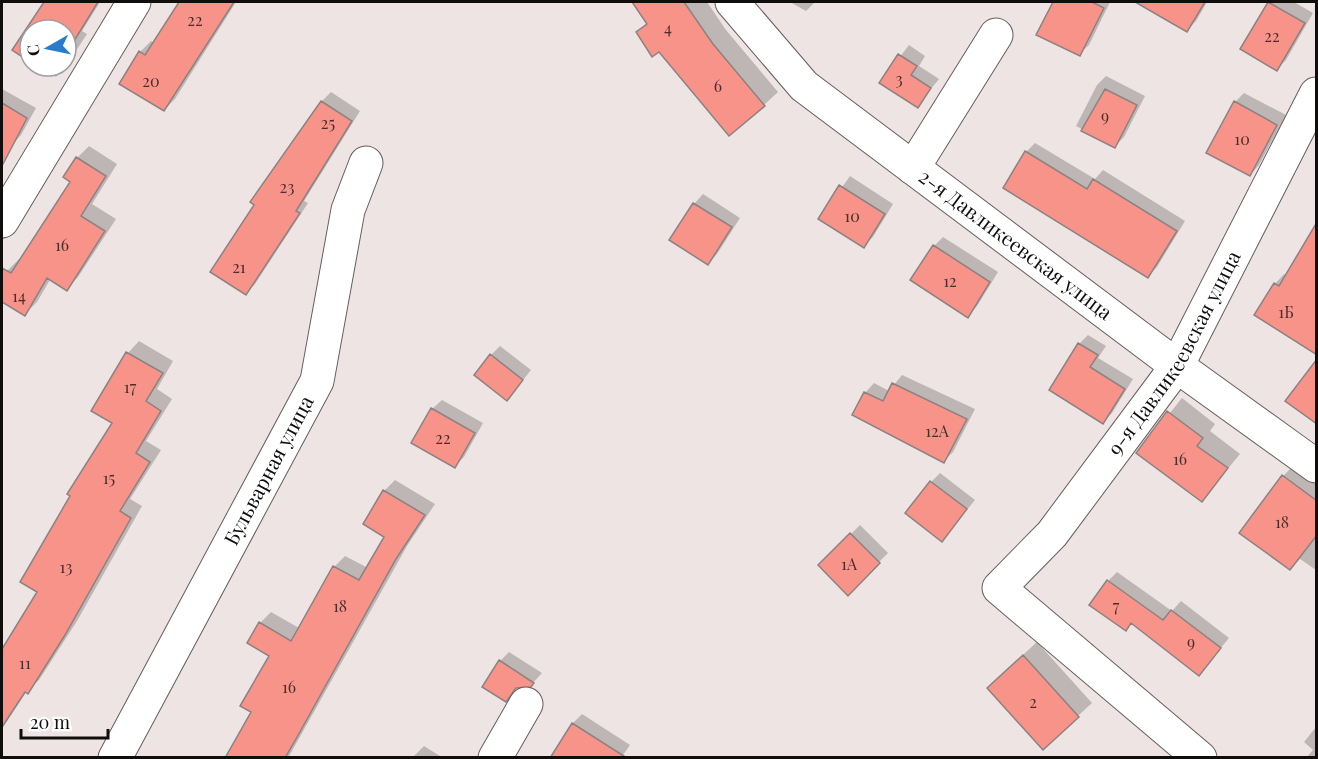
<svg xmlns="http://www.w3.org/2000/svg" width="1318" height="759" viewBox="0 0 1318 759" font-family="'Playfair Display',serif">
<rect width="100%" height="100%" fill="#ede4e3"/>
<path fill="#0003" d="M 46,2 L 100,2 L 82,31 L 87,34 L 66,66 L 66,30 L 30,30 L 30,60 L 14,50 Z
M 181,2 L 236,2 L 175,99 L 164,110 L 140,52 L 151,41 L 154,43 Z
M 636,2 L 707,2 L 726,30 L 778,92 L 764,105 L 638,32 L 648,22 Z
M 790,2 L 815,2 L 806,11 Z
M 1055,2 L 1110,2 L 1089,45 L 1079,54 L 1039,34 Z
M 1138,2 L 1207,2 L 1196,21 L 1187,30 Z
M 1269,2 L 1294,2 L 1313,13 L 1286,60 L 1277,69 L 1242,48 Z
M 909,45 L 925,56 L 919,66 L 939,79 L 917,106 L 881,82 Z
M 39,66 L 66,66 L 56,77 Z
M 1106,76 L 1145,96 L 1124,137 L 1115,146 L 1076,126 L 1097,85 Z
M 2,89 L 36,108 L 21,135 L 12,145 L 2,139 Z
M 331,92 L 360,111 L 304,201 L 308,203 L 255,284 L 245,293 L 256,204 L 253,202 L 322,101 Z
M 1244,93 L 1286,115 L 1259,165 L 1250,175 L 1235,102 Z
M 1035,143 L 1095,179 L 1103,170 L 1185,221 L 1157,267 L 1148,276 L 1026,152 Z
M 89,146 L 117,164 L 92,204 L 116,219 L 78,277 L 66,289 L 51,278 L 37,302 L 25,314 L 2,300 L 2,280 L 7,271 L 19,259 L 21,260 L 72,181 L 77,158 Z
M 850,176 L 893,204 L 873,237 L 863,246 L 820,218 Z
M 703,194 L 740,218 L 717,254 L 708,263 L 694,204 Z
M 943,237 L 998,272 L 977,306 L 968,316 L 934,246 Z
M 1284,274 L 1287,276 L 1316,349 L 1256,315 L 1275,284 Z
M 1088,335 L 1106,346 L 1098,358 L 1133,379 L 1112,413 L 1103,422 L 1079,344 Z
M 139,341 L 173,361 L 157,389 L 172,399 L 146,441 L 161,450 L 130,499 L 142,506 L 77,621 L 39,680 L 27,691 L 2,729 L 2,651 L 40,591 L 114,423 L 93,410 L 128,353 Z
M 500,346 L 531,370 L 516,389 L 491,355 Z
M 902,375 L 975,409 L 953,452 L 944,461 L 865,393 L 874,383 L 889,391 Z
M 1182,398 L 1215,424 L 1210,431 L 1240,454 L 1202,500 L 1138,453 Z
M 442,400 L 483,423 L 464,457 L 455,466 L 413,442 L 432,409 Z
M 1296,463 L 1316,478 L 1316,570 L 1300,559 L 1290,568 L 1283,476 Z
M 940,473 L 975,500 L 942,540 L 931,482 Z
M 395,480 L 435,504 L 407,546 L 288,758 L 227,758 L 253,712 L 271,656 L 260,623 L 271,612 L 299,628 L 334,567 L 345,556 L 368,568 L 386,537 L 384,491 Z
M 860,525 L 888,553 L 848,593 L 820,565 Z
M 1117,572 L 1172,611 L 1181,601 L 1229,638 L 1199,674 L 1133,622 L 1125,630 L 1108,581 Z
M 1037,642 L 1092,703 L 1043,748 L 1002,674 Z
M 509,652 L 542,673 L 531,685 L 518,686 L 505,700 L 500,661 Z
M 582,714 L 630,745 L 621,758 L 552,758 L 573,723 Z
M 1316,727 L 1316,758 L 1306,758 L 1313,750 L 1304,742 Z
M 424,746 L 443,758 L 412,758 Z"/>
<path fill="#f8938a" stroke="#8b8281" stroke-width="1.5" d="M 44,2 L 98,2 L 66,54 L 66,30 L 30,30 L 30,62 L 12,50 Z
M 179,2 L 234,2 L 164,111 L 119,84 L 139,51 L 145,55 Z
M 632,2 L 684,2 L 713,44 L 765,106 L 729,136 L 659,52 L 652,57 L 636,32 L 647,24 Z
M 1053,2 L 1092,2 L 1104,8 L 1080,56 L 1036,35 Z
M 1135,2 L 1205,2 L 1187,32 Z
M 1268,2 L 1305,23 L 1277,71 L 1240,49 Z
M 898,54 L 917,66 L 911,75 L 931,88 L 918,108 L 879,83 Z
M 1105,89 L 1137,105 L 1115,148 L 1081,131 Z
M 321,101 L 352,121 L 296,211 L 300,213 L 246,295 L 210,272 L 254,205 L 250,202 Z
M 1234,101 L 1277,125 L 1250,176 L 1206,153 Z
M 2,103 L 27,118 L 2,166 Z
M 1025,151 L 1087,189 L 1093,179 L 1177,231 L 1148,278 L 1003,188 Z
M 76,157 L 106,176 L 81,216 L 105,231 L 67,291 L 47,278 L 25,316 L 2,302 L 2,268 L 11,273 L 70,182 L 63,177 Z
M 839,185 L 885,214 L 864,248 L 818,219 Z
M 693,203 L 732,227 L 708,265 L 669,240 Z
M 1317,222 L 1317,355 L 1254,315 L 1274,283 L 1279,286 Z
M 933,245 L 990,282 L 968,318 L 910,280 Z
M 1078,343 L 1098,355 L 1090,367 L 1125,389 L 1103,424 L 1049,390 Z
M 126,352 L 163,373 L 146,401 L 161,411 L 136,453 L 150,462 L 120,511 L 131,518 L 65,635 L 28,694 L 25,692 L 2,727 L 2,649 L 37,592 L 20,582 L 70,496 L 67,494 L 112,423 L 91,411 Z
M 490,354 L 523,380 L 507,401 L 474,375 Z
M 1317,359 L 1317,424 L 1285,401 Z
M 892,383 L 967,419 L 944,463 L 852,415 L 864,392 L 883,401 Z
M 431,408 L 475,433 L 455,468 L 411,443 Z
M 1167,411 L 1203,438 L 1197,446 L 1228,468 L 1202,502 L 1136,453 Z
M 1282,475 L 1317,501 L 1317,535 L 1290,570 L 1239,533 Z
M 930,481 L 967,509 L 942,542 L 905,513 Z
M 383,490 L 425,515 L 396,559 L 296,739 L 285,758 L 225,758 L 251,712 L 240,706 L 269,656 L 247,643 L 259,622 L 291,641 L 333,566 L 359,580 L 384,537 L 363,524 Z
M 850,533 L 880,563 L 848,596 L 818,565 Z
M 1107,580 L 1163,620 L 1171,610 L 1221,648 L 1199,676 L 1131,623 L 1126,631 L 1089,605 Z
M 1023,655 L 1079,717 L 1043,750 L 987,688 Z
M 499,660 L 534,683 L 531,687 L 516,688 L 506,702 L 482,687 Z
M 572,723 L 627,758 L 550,758 Z"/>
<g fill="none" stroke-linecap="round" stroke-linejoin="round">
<g stroke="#665e5d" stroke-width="35">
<g id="minor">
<path id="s1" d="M 732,2 L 804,86 L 1177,366 L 1316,466"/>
<path d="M 913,168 L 996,35"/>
<path d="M 2,221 L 134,2"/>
<path id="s2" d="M 115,758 L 317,381 L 348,210 L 366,163"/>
<path d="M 495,758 L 526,704"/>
<path id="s3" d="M 1200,758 L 999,588 L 1052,534 L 1177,366 L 1316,94"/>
</g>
</g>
<use href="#minor" stroke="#fff" stroke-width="33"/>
</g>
<g text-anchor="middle" stroke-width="5" stroke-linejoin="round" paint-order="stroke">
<g font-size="16" fill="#4a2e2c">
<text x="195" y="26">22</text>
<text x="668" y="34">4</text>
<text x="1272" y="42">22</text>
<text x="899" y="85">3</text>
<text x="151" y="87">20</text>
<text x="718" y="92">6</text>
<text x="1105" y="122">9</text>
<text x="328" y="129">25</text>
<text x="1242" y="145">10</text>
<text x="287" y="193">23</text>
<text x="852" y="222">10</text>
<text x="62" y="251">16</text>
<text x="239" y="273">21</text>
<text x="950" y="287">12</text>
<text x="19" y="302">14</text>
<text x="1286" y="318">1Б</text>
<text x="130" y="393">17</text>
<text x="937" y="437">12А</text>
<text x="443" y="444">22</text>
<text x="1180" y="465">16</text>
<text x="109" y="484">15</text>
<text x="1282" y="528">18</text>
<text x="849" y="570">1А</text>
<text x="66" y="573">13</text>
<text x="340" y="612">18</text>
<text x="1116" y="612">7</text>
<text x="1191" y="648">9</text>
<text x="25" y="669">11</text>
<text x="289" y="693">16</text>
<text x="1033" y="708">2</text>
</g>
<g font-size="20" fill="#100d0d" stroke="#fff">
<text dy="7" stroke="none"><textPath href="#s1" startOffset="375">2-я Давликеевская улица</textPath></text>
<text dy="7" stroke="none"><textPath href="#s3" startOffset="558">9-я Давликеевская улица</textPath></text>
<text dy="7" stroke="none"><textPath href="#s2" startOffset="326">Бульварная улица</textPath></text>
</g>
</g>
<rect width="1318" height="759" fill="none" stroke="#100d0d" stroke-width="6"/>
<g transform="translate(48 48) rotate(261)"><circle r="28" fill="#ffffff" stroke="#9f9e9e" stroke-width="1.5"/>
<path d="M0-4.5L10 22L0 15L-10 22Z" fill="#287cca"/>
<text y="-9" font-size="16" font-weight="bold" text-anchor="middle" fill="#100d0d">С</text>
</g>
<path d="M21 729v9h87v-9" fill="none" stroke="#100d0d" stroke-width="3"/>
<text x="30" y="729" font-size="18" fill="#100d0d" stroke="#ffffff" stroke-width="4.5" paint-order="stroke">20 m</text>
</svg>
